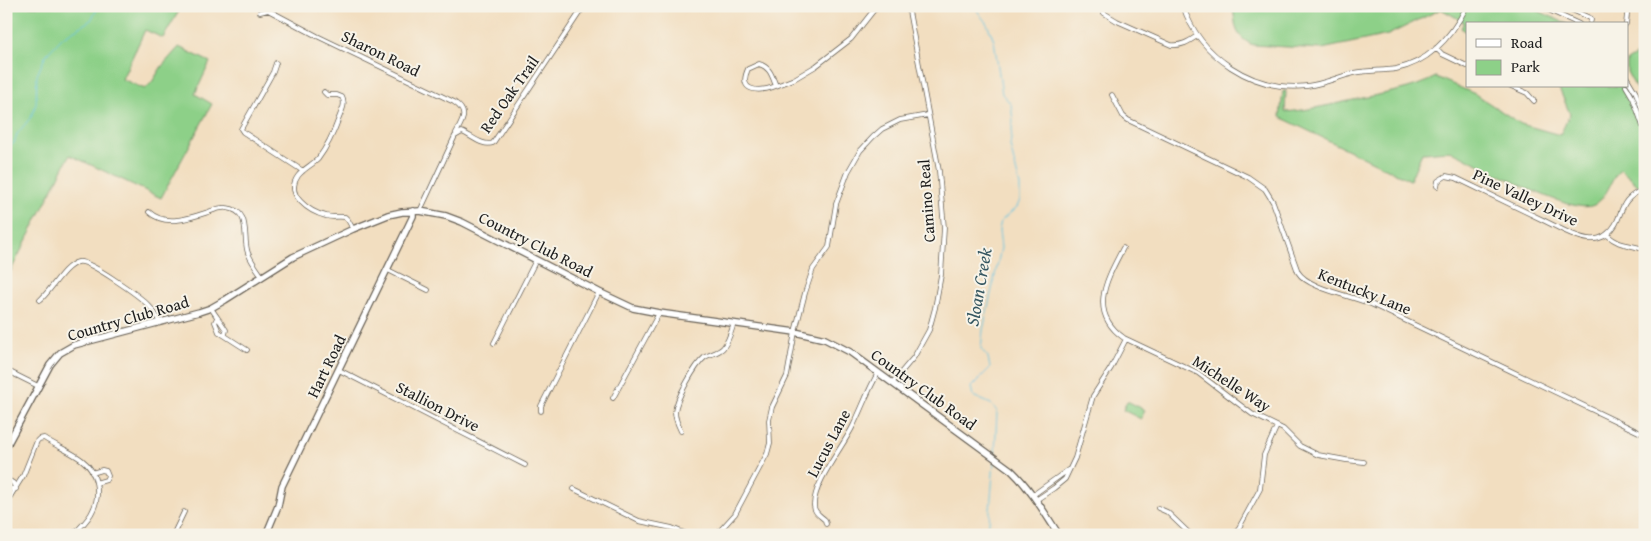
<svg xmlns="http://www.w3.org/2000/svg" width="1651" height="541" viewBox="0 0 1651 541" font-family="'Gentium Book Plus',serif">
<rect width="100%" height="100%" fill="#f7f3e8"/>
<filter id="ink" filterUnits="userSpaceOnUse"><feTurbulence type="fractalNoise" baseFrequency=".02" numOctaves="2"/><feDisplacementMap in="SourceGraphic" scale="10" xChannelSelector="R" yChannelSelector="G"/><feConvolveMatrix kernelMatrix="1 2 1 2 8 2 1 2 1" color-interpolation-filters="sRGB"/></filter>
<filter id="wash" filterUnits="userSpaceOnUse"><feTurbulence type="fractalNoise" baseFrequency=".0096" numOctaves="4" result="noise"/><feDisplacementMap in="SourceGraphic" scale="20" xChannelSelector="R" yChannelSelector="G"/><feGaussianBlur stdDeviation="1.12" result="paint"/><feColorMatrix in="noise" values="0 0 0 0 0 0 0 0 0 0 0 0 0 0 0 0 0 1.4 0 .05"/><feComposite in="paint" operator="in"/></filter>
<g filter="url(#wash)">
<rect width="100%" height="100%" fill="#f2dec0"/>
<path fill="#8dd088" stroke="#547652" d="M 6,6 L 182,6 L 163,38 L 145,30 L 122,79 L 145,89 L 152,82 L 162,66 L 179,47 L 210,62 L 195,94 L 212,104 L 161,198 L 70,155 L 6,280 Z
M 1234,6 L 1528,6 L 1567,24 L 1467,24 L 1467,32 L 1461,28 L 1464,22 L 1441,9 L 1388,35 L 1322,49 L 1253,45 C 1234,36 1236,27 1233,8 Z
M 1645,42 L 1645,100 L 1642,99 L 1627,72 L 1627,61 L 1645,50 Z
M 1436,77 L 1475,94 L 1521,124 L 1560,135 L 1570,114 L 1558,86 L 1624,86 L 1633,102 L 1645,138 L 1645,185 L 1640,187 L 1620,169 C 1610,180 1608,197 1594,205 C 1574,216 1495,172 1474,162 C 1467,159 1460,154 1453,152 C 1444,150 1432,153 1422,153 L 1410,180 L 1280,117 L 1283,91 L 1286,91 L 1285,112 C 1310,110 1334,104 1358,99 C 1385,93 1411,90 1436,77 Z
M 1127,401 L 1145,410 L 1141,419 L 1123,410 Z"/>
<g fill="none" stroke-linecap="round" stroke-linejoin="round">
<path stroke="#64c4e2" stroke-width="1" d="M 975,6 L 976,9 L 987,24 L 994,40 L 1002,94 L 1011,104 L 1013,121 L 1010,146 L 1020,186 L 1020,200 L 1017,207 L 1001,221 L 999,230 L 1001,248 L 983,330 L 981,349 L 988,357 L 990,368 L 971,387 L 973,396 L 991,404 L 997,411 L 995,455
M 7,154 L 8,148 L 14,143 L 17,134 L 31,117 L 36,104 L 37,75 L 46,55 L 63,37 L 91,20 L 99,6
M 988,535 L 994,461"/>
</g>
</g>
<g filter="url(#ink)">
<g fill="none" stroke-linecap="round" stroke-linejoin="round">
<g stroke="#676055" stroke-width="5.5">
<path id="street" d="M 1100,6 L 1104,13 L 1117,21 L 1171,45 C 1182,46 1188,42 1197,36
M 1183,6 C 1200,57 1253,92 1307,86 C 1324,84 1338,77 1354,73 C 1368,70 1382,71 1396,69 C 1430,62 1452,36 1467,6
M 1540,6 L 1579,24
M 1563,6 L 1590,18 L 1591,20 L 1590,24
M 1185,10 L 1195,6
M 260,12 L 268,10 L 317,36 L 454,102 C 469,112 463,120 456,133
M 1626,24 L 1628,6
M 1436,48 L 1442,54 L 1467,66
M 276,63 L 273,72 L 241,129 L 243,132 L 303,171
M 759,64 C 770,67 772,76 776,86 C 760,92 737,93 748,69 Z
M 1627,78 L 1636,93 L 1645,116
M 776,86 L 794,79 L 816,66 L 851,39 L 877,6
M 1511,86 L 1527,93 L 1534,101
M 1626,86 L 1633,98 L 1645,132
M 324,92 L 327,95 L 337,95 L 342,97 C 346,104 342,110 339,118 C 334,132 327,147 318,159 C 312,165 303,169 298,176 C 284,195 310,212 326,216 C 332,218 338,216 345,217 L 348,220 L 353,229
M 1112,95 L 1123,116 L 1128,120 L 1248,177 L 1265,189 L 1273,202 L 1298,272 C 1308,289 1354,296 1373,305 C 1464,348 1554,392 1645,435
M 1437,186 L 1438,181 L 1446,176 L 1456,178 C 1485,192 1514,206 1543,220 C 1556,226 1575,238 1589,239 C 1595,240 1603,238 1607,234 C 1626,219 1614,200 1645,189
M 420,211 L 455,136 L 462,132 C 472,136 483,147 493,143 L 584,6
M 149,212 C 165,227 190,218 208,212 C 214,210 221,207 227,208 C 252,211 242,237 248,253 C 251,261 257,269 262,276
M 1607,235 C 1622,248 1629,243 1645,250
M 1123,248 C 1107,279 1087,312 1124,338 L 1198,373 L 1252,414 L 1283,429 L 1300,446 L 1318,455 L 1346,460 L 1364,462
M 388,270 L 428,290
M 40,300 C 52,290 63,266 78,262 C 88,259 141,297 149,306 C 154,311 157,316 160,323
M 211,308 C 216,316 221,322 226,330 L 225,334
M 217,318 L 215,322 L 219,332 L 247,350
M 494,343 L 536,260
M 6,370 L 38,386
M 339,370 L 525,465
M 892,383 L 914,357 L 929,330 L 935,308 L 941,275 L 944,228 L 939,171 L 908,6
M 613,398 L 659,313
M 541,411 L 541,406 L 599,292
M 681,431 C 678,425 675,419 675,412 C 676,399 695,365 705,357 C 710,354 718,353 723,348 C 729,341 731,332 734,323
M 92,473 L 102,470 L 106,471 L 108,476 L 106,480 L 96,483
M 6,479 L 13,483 L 16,489 L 10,489 L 6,488
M 574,489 L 639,521 L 672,528 L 689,535
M 1033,495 L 1068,470
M 1036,500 L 1054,488 L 1065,479 L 1075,458 L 1093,396 L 1111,368 L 1126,339
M 6,503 L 23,476 L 37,441 L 39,439 L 44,438 C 56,446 70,451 82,460 C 97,471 101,494 93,510 C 89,520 80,527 73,535
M 1158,508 L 1167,512 L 1191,535
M 826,524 L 825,520 C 821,516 814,513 814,506 C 813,483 843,447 853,426 C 862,408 868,390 878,373
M 173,535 L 184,512
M 716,535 L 735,514 L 767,454 L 770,443 L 769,420 L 772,407 L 787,376 L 795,332 L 805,293 L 813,269 L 829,247 L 836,204 L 848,172 L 860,151 L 873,137 L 882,129 L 900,120 L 928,115
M 1235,535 L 1260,489 L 1264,455 L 1277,426"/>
</g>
<g stroke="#676055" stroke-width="8">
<path id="secondary" d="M 6,447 L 50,365 L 60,353 L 74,345 L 199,312 L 211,308 L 225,300 L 293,257 L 353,229 L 388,215 L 402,212 L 420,211 L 446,216 L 462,222 L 599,292 L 633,308 L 659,313 L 795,332 L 825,339 L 850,352 L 1011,470 C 1031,489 1044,512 1059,535
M 266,535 L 278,506 L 282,486 L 413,216 L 413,211"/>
</g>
<use href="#street" stroke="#fff" stroke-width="4"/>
<use href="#secondary" stroke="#fff" stroke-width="5.5"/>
</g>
</g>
<g text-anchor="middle" stroke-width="4" stroke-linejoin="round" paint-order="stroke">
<g font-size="16" fill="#1c1c1c" stroke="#f7f3e8">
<text transform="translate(381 53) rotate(26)" y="6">Sharon Road</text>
<text transform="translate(509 94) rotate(-55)" y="6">Red Oak Trail</text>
<text transform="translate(1526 197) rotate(25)" y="6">Pine Valley Drive</text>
<text transform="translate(926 201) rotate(-94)" y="6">Camino Real</text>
<text transform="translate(536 244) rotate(27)" y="6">Country Club Road</text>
<text transform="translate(1365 291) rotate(22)" y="6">Kentucky Lane</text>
<text transform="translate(128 318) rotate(-16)" y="6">Country Club Road</text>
<text transform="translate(326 366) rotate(-64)" y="6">Hart Road</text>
<text transform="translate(1232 383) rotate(33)" y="6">Michelle Way</text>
<text transform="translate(924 389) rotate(36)" y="6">Country Club Road</text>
<text transform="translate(438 406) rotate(27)" y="6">Stallion Drive</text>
<text transform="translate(828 443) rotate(-62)" y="6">Lucus Lane</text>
</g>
<g font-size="18" font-style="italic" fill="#355761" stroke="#f7f3e8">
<text transform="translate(979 287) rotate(-80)" y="6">Sloan Creek</text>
</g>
</g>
<rect width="1651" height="541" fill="none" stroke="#f7f3e8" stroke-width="25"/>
<rect x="1466" y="22" width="162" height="65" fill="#f7f3e8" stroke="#9f9d96"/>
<rect x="1476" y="39" width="25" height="8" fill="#ffffff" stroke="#9f9d96"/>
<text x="1511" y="48" font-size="15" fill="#1c1c1c">Road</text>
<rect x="1476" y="60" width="25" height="15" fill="#8dd088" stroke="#9f9d96"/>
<text x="1511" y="72" font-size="15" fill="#1c1c1c">Park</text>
</svg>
